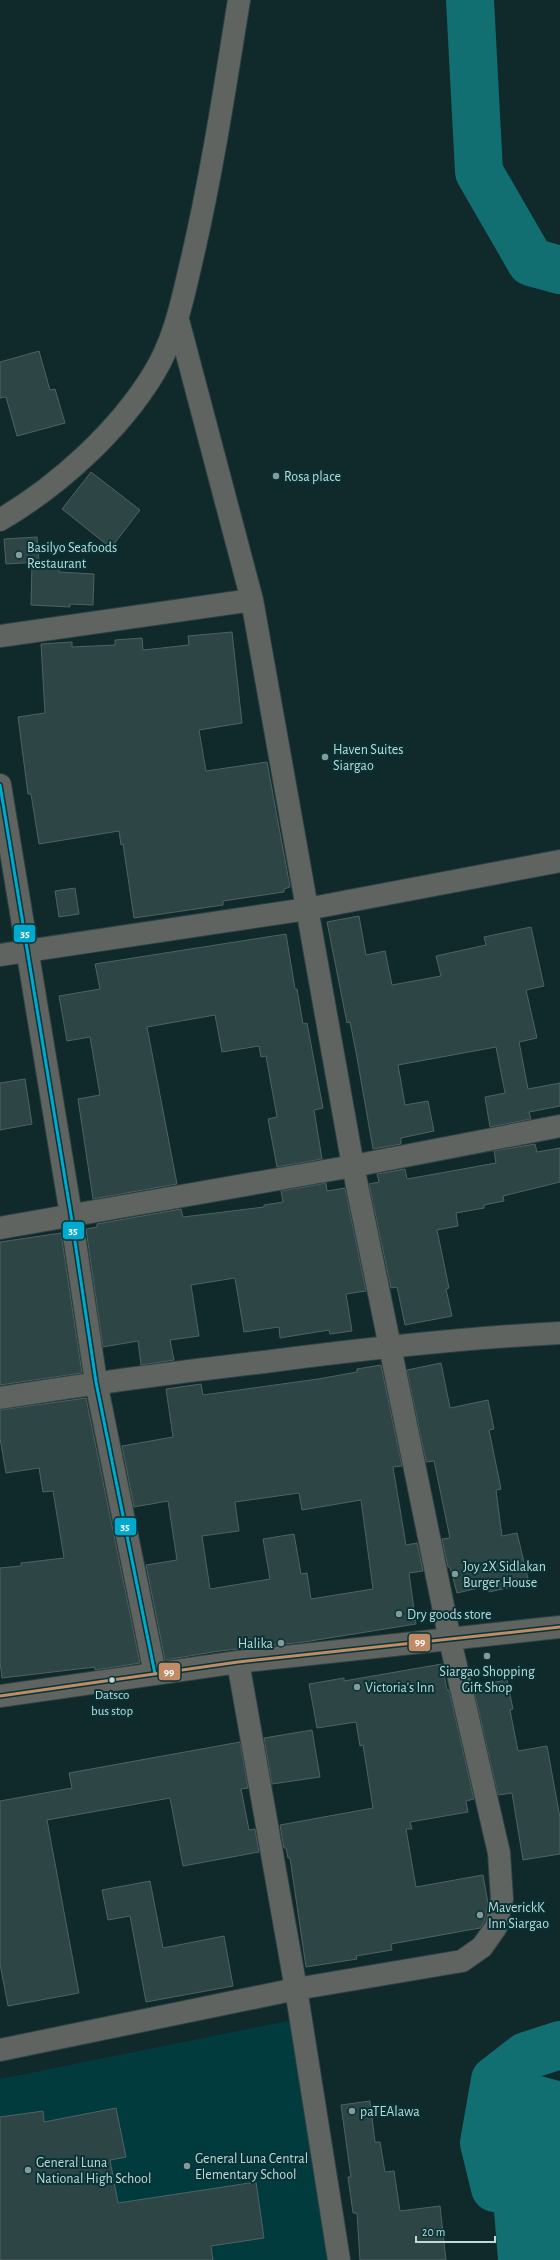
<svg xmlns="http://www.w3.org/2000/svg" width="560" height="2260" viewBox="0 0 560 2260" font-family="'Alegreya Sans',sans-serif">
<rect width="100%" height="100%" fill="#10292a"/>
<path fill="#023b3d" d="M 297,2019 L 332,2260 L 0,2260 L 0,2079 Z"/>
<path fill="#116f72" d="M 541,2076 L 560,2081 L 560,2260 L 498,2260 L 494,2211 L 499,2099 L 509,2083 L 521,2078 Z"/>
<g fill="none" stroke-linecap="round" stroke-linejoin="round">
<path stroke="#116f72" stroke-width="48" d="M 470,0 L 479,172 L 531,262 L 560,270
M 495,2188 L 484,2143 L 495,2080 L 526,2056 L 560,2045"/>
</g>
<path fill="#2e4546" stroke="#4f6263" fill-rule="evenodd" d="M 39,351 L 50,390 L 55,389 L 65,423 L 17,436 L 6,397 L 0,398 L 0,362 Z
M 91,472 L 140,510 L 111,548 L 62,509 Z
M 37,537 L 39,562 L 6,564 L 4,539 Z
M 32,564 L 59,566 L 59,572 L 94,574 L 93,605 L 70,604 L 70,607 L 31,605 Z
M 232,632 L 242,723 L 199,730 L 206,771 L 267,762 L 290,887 L 284,889 L 284,892 L 223,901 L 223,905 L 134,918 L 123,844 L 121,845 L 119,831 L 39,844 L 31,794 L 28,794 L 18,717 L 45,713 L 41,644 L 72,642 L 72,647 L 115,645 L 115,640 L 142,638 L 143,650 L 189,645 L 188,636 Z
M 75,888 L 79,914 L 59,917 L 55,891 Z
M 359,916 L 366,955 L 385,951 L 392,985 L 441,976 L 436,956 L 486,945 L 484,937 L 531,927 L 544,986 L 526,990 L 537,1038 L 519,1042 L 528,1089 L 560,1083 L 560,1106 L 529,1112 L 531,1119 L 490,1127 L 485,1097 L 505,1093 L 496,1047 L 398,1065 L 405,1105 L 428,1101 L 434,1131 L 401,1138 L 401,1144 L 373,1149 L 356,1052 L 350,1022 L 347,1023 L 327,922 Z
M 286,934 L 295,989 L 297,989 L 303,1024 L 307,1023 L 323,1108 L 314,1110 L 322,1159 L 277,1167 L 268,1119 L 277,1117 L 266,1056 L 261,1057 L 259,1046 L 222,1052 L 215,1015 L 147,1027 L 177,1184 L 93,1199 L 78,1099 L 100,1095 L 90,1037 L 67,1041 L 59,996 L 100,989 L 95,964 Z
M 25,1079 L 32,1124 L 0,1130 L 0,1083 Z
M 535,1144 L 537,1152 L 560,1148 L 560,1182 L 503,1196 L 504,1201 L 484,1205 L 484,1208 L 456,1213 L 458,1226 L 437,1230 L 449,1288 L 446,1289 L 452,1316 L 405,1325 L 397,1287 L 391,1288 L 369,1184 L 379,1182 L 377,1174 L 405,1169 L 407,1179 L 496,1163 L 494,1151 Z
M 326,1183 L 327,1191 L 345,1188 L 366,1291 L 346,1294 L 352,1331 L 330,1334 L 329,1330 L 280,1338 L 279,1327 L 244,1332 L 235,1278 L 191,1285 L 199,1336 L 170,1340 L 174,1360 L 141,1365 L 138,1341 L 103,1347 L 86,1229 L 97,1227 L 97,1224 L 181,1209 L 183,1217 L 264,1207 L 264,1205 L 283,1202 L 281,1191 Z
M 61,1233 L 82,1373 L 0,1385 L 0,1242 Z
M 441,1363 L 450,1408 L 488,1400 L 494,1429 L 489,1430 L 501,1489 L 496,1490 L 502,1536 L 517,1533 L 529,1583 L 489,1592 L 487,1586 L 457,1593 L 450,1567 L 448,1567 L 442,1539 L 450,1538 L 434,1461 L 426,1462 L 407,1370 Z
M 381,1365 L 402,1466 L 393,1467 L 406,1545 L 417,1543 L 423,1571 L 409,1573 L 416,1624 L 304,1642 L 219,1651 L 165,1660 L 146,1565 L 177,1560 L 168,1501 L 134,1507 L 122,1446 L 173,1437 L 166,1389 L 201,1384 L 203,1395 L 318,1379 L 357,1372 L 357,1369 ZM 299,1493 L 302,1510 L 361,1500 L 373,1589 L 311,1599 L 307,1573 L 301,1574 L 294,1534 L 263,1539 L 270,1579 L 210,1589 L 202,1536 L 239,1531 L 235,1502 Z
M 86,1398 L 140,1663 L 95,1670 L 95,1667 L 2,1678 L 0,1662 L 0,1568 L 21,1566 L 21,1563 L 64,1558 L 53,1491 L 43,1492 L 39,1468 L 6,1473 L 0,1438 L 0,1410 Z
M 442,1664 L 447,1690 L 449,1690 L 474,1799 L 466,1801 L 468,1812 L 410,1822 L 412,1829 L 406,1829 L 416,1887 L 483,1875 L 488,1904 L 484,1922 L 480,1928 L 391,1944 L 392,1950 L 356,1956 L 357,1959 L 306,1967 L 290,1858 L 288,1858 L 286,1848 L 284,1848 L 280,1825 L 373,1808 L 363,1745 L 360,1746 L 356,1722 L 317,1728 L 309,1684 L 344,1678 L 344,1681 Z
M 507,1680 L 513,1709 L 510,1710 L 518,1751 L 547,1746 L 560,1818 L 560,1854 L 523,1860 L 512,1793 L 498,1795 L 473,1686 Z
M 312,1730 L 320,1777 L 272,1784 L 264,1738 Z
M 240,1742 L 248,1788 L 241,1789 L 249,1830 L 255,1829 L 259,1852 L 183,1866 L 170,1798 L 47,1820 L 79,1993 L 8,2006 L 0,1964 L 0,1801 L 72,1788 L 69,1773 Z
M 150,1881 L 163,1948 L 224,1936 L 233,1986 L 146,2002 L 130,1916 L 108,1920 L 102,1890 Z
M 370,2101 L 375,2142 L 380,2142 L 385,2172 L 394,2171 L 400,2211 L 440,2206 L 446,2260 L 360,2260 L 357,2213 L 353,2213 L 348,2177 L 351,2177 L 341,2105 Z
M 116,2108 L 126,2157 L 110,2160 L 118,2203 L 256,2182 L 264,2238 L 211,2246 L 213,2260 L 0,2260 L 0,2117 L 43,2111 L 44,2122 Z"/>
<g fill="none" stroke-linecap="round" stroke-linejoin="round">
<g stroke="#2f4344" stroke-width="24">
<path id="minor" d="M 178,320 L 252,600 L 353,1166 L 560,1126
M 0,520 C 58,486 119,431 154,373 C 175,339 183,297 192,259 C 212,173 225,87 239,0
M 0,636 L 252,600
M 0,785 L 71,1215 L 96,1382 L 155,1674
M 0,955 L 307,909 L 560,861
M 0,1228 L 353,1166 L 450,1640 L 499,1853 L 502,1899 L 496,1927 L 482,1947 L 462,1961 L 296,1989 L 0,2050
M 0,1398 C 88,1384 176,1372 264,1362 C 363,1349 461,1338 560,1333
M 238,1662 L 296,1989 L 339,2260
M 0,1696 L 238,1662 L 560,1627"/>
</g>
<use href="#minor" stroke="#5f6461" stroke-width="22"/>
<g stroke="#063335" stroke-width="6">
<path id="bus-1" d="M 0,785 L 71,1215 L 96,1382 L 155,1674"/>
</g>
<g stroke="#063335" stroke-width="6">
<path id="bus-2" d="M 0,1696 L 238,1662 L 560,1627"/>
</g>
<use href="#bus-1" stroke="#00a9ce" stroke-width="3"/>
<use href="#bus-2" stroke="#c18c65" stroke-width="3"/>
</g>
<g fill="#849b9b" stroke="#063335" stroke-width="1.5">
<circle cx="276" cy="476" r="4"/>
<circle cx="19" cy="555" r="4"/>
<circle cx="325" cy="757" r="4"/>
<circle cx="455" cy="1574" r="4"/>
<circle cx="399" cy="1614" r="4"/>
<circle cx="281" cy="1643" r="4"/>
<circle cx="487" cy="1656" r="4"/>
<circle cx="357" cy="1687" r="4"/>
<circle cx="480" cy="1915" r="4"/>
<circle cx="352" cy="2111" r="4"/>
<circle cx="187" cy="2166" r="4"/>
<circle cx="28" cy="2170" r="4"/>
</g>
<circle fill="#c2d8d8" stroke="#063335" stroke-width="1.5" cx="112" cy="1680" r="3.5"/>
<g text-anchor="middle" stroke-width="4" stroke-linejoin="round" paint-order="stroke">
<g font-size="13" fill="#c2d8d8" stroke="#063335">
<text x="112" y="1699">Datsco<tspan x="112" dy="16">bus stop</tspan></text>
</g>
<g font-size="14" fill="#c2d8d8" stroke="#063335" text-anchor="start">
<text x="284" y="481">Rosa place</text>
<text x="27" y="552">Basilyo Seafoods<tspan x="27" dy="16">Restaurant</tspan></text>
<text x="333" y="754">Haven Suites<tspan x="333" dy="16">Siargao</tspan></text>
<text x="463" y="1571">Joy 2X Sidlakan<tspan x="463" dy="16">Burger House</tspan></text>
<text x="407" y="1619">Dry goods store</text>
<text x="273" y="1648" text-anchor="end">Halika</text>
<text x="487" y="1676" text-anchor="middle">Siargao Shopping<tspan x="487" dy="16">Gift Shop</tspan></text>
<text x="365" y="1692">Victoria's Inn</text>
<text x="488" y="1912">MaverickK<tspan x="488" dy="16">Inn Siargao</tspan></text>
<text x="360" y="2116">paTEAlawa</text>
<text x="195" y="2163">General Luna Central<tspan x="195" dy="16">Elementary School</tspan></text>
<text x="36" y="2167">General Luna<tspan x="36" dy="16">National High School</tspan></text>
</g>
</g>
<g stroke="#063335" stroke-width="1.5">
<rect x="13" y="924" width="23" height="19" rx="4" fill="#00a9ce"/>
<rect x="62" y="1221" width="23" height="19" rx="4" fill="#00a9ce"/>
<rect x="114" y="1517" width="23" height="19" rx="4" fill="#00a9ce"/>
<rect x="408" y="1633" width="23" height="19" rx="4" fill="#c18c65"/>
<rect x="158" y="1662" width="23" height="19" rx="4" fill="#c18c65"/>
</g>
<g font-size="11" text-anchor="middle" font-weight="bold" fill="#fff">
<text x="25" y="937">35</text>
<text x="73" y="1234">35</text>
<text x="125" y="1530">35</text>
<text x="420" y="1646">99</text>
<text x="169" y="1676">99</text>
</g>
<path d="M416 2236v6h79v-6" fill="none" stroke="#c2d8d8" stroke-width="2"/>
<text x="422" y="2236" font-size="12" fill="#c2d8d8" stroke="#063335" stroke-width="3" paint-order="stroke">20 m</text>
</svg>
